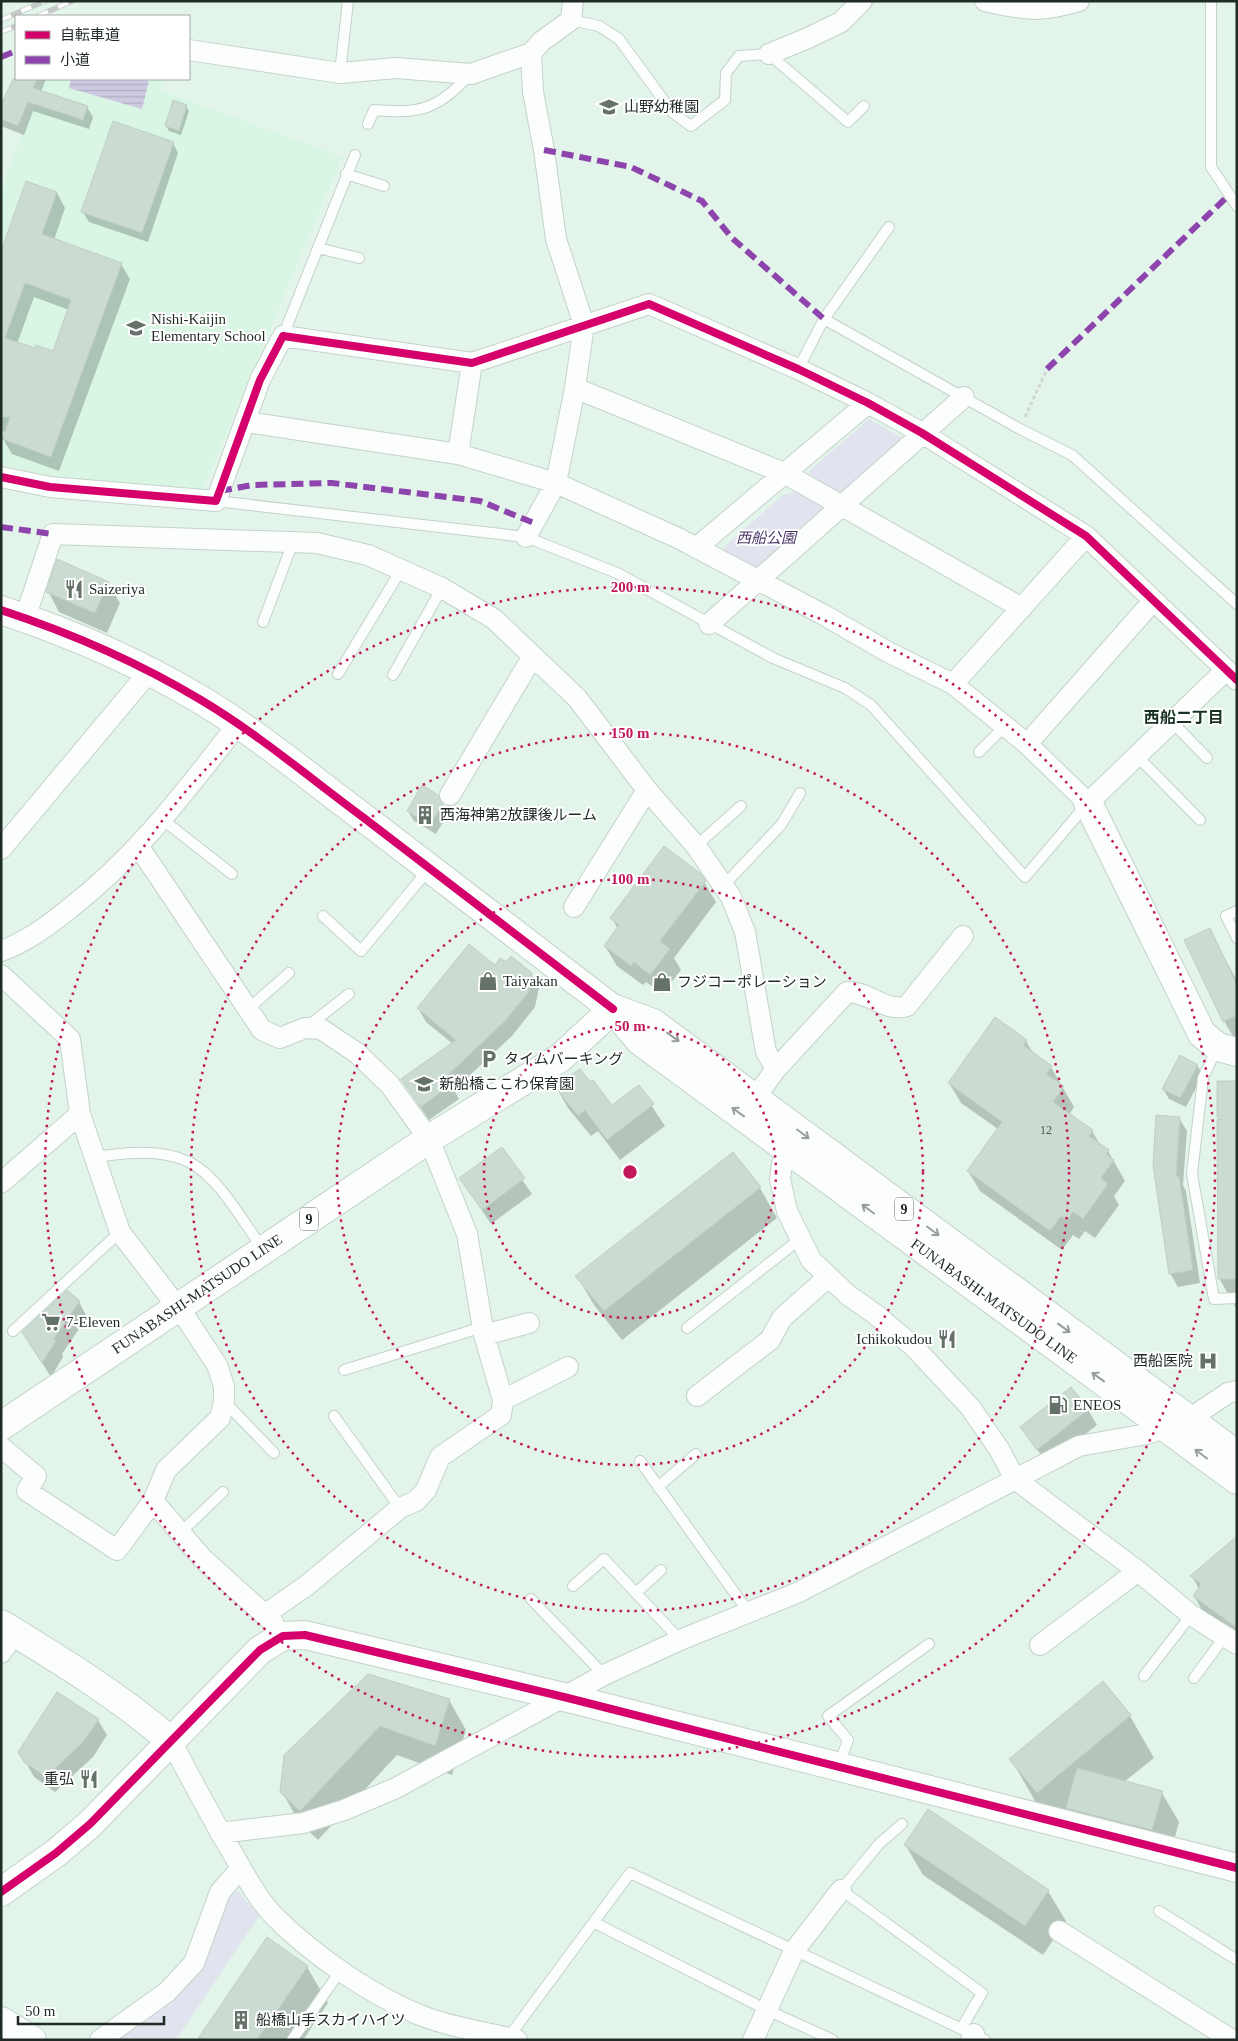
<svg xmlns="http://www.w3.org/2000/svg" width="1238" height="2041" viewBox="0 0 1238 2041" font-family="'Times New Roman','Noto Sans JP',serif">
<defs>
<pattern id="water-rules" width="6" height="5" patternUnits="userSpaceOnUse" patternTransform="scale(1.25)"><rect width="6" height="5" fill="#cdcae2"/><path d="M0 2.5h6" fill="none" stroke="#b0aec2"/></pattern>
</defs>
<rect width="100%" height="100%" fill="#e3f5ea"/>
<path fill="#d8f6e3" d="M 44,79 L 163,79 L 160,90 L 342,157 L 203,489 L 54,476 L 1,465 L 1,190 Z"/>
<path fill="#e1e4ef" d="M 869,419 L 904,439 L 850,489 L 838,493 L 811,475 L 810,470 Z
M 795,492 L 822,507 L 823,513 L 764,568 L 754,570 L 723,553 L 725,546 L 784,494 Z
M 238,1891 L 259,1916 L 176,2040 L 114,2040 L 174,1993 L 228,1894 Z"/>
<path fill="url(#water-rules)" d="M 71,79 L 143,79 L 149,81 L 142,109 L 69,88 Z"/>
<path fill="#0003" fill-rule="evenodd" d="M 16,75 L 16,79 L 46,79 L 41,92 L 87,107 L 93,117 L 89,129 L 33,111 L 24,135 L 1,126 L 1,99 L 5,101 Z
M 186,106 L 189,111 L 181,135 L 169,131 L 166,126 Z
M 173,143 L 178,153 L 148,242 L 89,222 L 83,212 Z
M 57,193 L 65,208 L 54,240 L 121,264 L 130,279 L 59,471 L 12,454 L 3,439 L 6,432 L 1,431 L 1,254 ZM 34,297 L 69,310 L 54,352 L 17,344 Z
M 108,583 L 120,603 L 107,633 L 59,612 L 48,591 Z
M 437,795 L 447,815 L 436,834 L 414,821 L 408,811 Z
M 704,882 L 716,902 L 674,958 L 681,970 L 662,994 L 646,982 L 643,985 L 617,966 L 605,946 L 618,929 L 612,918 Z
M 1209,929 L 1237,981 L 1237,1043 L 1224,1021 Z
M 495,967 L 531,974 L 539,988 L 535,1007 L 512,1036 L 454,1090 L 459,1099 L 429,1120 L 402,1080 L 453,1044 L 426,1022 L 418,1008 Z
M 1026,1041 L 1034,1055 L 1051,1067 L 1074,1107 L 1069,1115 L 1092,1131 L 1101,1146 L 1108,1151 L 1125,1181 L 1114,1196 L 1119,1205 L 1095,1238 L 1085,1231 L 1079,1239 L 1073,1235 L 1062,1250 L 980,1191 L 968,1171 L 998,1129 L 961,1103 L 949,1083 Z
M 1197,1065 L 1203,1075 L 1186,1107 L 1169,1099 L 1163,1089 Z
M 1237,1083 L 1237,1308 L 1236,1308 L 1219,1278 L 1221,1121 L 1218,1117 Z
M 556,1087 L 612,1107 L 639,1087 L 665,1126 L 620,1160 L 598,1131 L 591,1136 L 568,1108 Z
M 1179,1118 L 1187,1131 L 1183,1185 L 1186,1191 L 1200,1283 L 1178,1287 L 1170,1273 Z
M 501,1149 L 532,1194 L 491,1224 L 461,1179 Z
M 733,1153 L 760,1188 L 777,1218 L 622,1340 L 594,1305 L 577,1276 Z
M 79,1302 L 87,1317 L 62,1354 L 63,1357 L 51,1377 L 23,1333 Z
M 1071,1389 L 1088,1410 L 1097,1425 L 1047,1464 L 1022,1427 Z
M 1237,1537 L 1237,1639 L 1206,1617 L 1194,1596 L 1199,1589 L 1192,1576 Z
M 1103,1683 L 1130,1716 L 1154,1758 L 1124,1782 L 1162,1793 L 1179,1822 L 1169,1859 L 1062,1834 L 1035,1801 L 1011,1759 Z
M 449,1700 L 466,1730 L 452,1775 L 397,1755 L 318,1840 L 299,1822 L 282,1792 L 286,1756 Z
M 98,1720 L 107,1735 L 93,1757 L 55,1792 L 34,1777 L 20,1752 Z
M 929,1811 L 1048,1891 L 1066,1921 L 1043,1955 L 923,1875 L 906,1846 Z
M 267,1939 L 307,1967 L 328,2003 L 303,2040 L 198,2040 Z"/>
<path fill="#cbdbd1" stroke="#c0cec5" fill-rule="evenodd" d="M 13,79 L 37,79 L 33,88 L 88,106 L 83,120 L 28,102 L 18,126 L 1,119 L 1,105 Z
M 173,100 L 187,105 L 179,131 L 165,126 Z
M 113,121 L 174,142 L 142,233 L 81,212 Z
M 26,181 L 57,192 L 42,234 L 122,263 L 51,457 L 2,439 L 10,417 L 1,417 L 1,251 ZM 25,283 L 71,300 L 53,351 L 36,345 L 35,348 L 5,338 Z
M 57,559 L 109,582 L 95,613 L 46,592 Z
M 422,785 L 438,795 L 443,804 L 430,825 L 407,811 Z
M 664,846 L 701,874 L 706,881 L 660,941 L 670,949 L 650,975 L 634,962 L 631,966 L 604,946 L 619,925 L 610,918 Z
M 1210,928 L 1237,985 L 1237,1015 L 1223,1022 L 1184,940 Z
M 469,944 L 495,965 L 500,958 L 506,962 L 511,956 L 532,973 L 528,993 L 504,1022 L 447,1076 L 452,1084 L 421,1107 L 401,1079 L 456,1040 L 417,1008 Z
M 995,1017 L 1027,1040 L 1023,1045 L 1052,1066 L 1046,1074 L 1064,1086 L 1053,1102 L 1093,1130 L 1089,1136 L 1109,1150 L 1106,1154 L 1114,1160 L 1101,1178 L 1108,1184 L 1083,1219 L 1073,1212 L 1067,1220 L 1061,1216 L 1050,1231 L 967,1171 L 1002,1122 L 948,1083 Z
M 1180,1055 L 1198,1065 L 1180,1098 L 1162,1089 Z
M 580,1069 L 591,1082 L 593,1080 L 612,1105 L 639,1085 L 654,1104 L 607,1140 L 585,1110 L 578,1116 L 554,1086 Z
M 1217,1081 L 1237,1081 L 1237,1279 L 1218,1279 L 1217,1119 L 1222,1120 L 1217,1117 Z
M 1156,1115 L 1180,1117 L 1176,1177 L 1179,1176 L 1193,1270 L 1169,1274 L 1153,1165 Z
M 502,1147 L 525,1178 L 482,1210 L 459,1178 Z
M 733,1152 L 761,1187 L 604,1311 L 575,1276 Z
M 67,1290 L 80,1301 L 54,1338 L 56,1341 L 42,1363 L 22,1332 Z
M 1071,1387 L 1089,1409 L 1037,1450 L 1020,1427 Z
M 1237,1536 L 1237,1628 L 1193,1596 L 1201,1584 L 1190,1576 Z
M 368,1674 L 450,1699 L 435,1746 L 380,1726 L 300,1811 L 280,1792 L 284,1755 Z
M 1103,1681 L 1131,1715 L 1037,1793 L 1009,1759 Z
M 57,1692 L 99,1719 L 84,1741 L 46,1777 L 24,1762 L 18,1752 Z
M 1077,1768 L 1163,1791 L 1152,1830 L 1066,1808 Z
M 928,1809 L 1049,1890 L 1025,1926 L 904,1845 Z
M 267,1937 L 308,1966 L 257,2040 L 197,2040 Z"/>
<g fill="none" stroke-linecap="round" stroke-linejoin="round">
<g stroke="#c4d2c9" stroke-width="12">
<path id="lane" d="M 1211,1 L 1211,167 L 1237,206
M 571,20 L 599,26 L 619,39 L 672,112 L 691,126 L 725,100 L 726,73 L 739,56 L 769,54 L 848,122 L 864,106
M 340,73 L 348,1
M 368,124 L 374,110 C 423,114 436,109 470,75
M 346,174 L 384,186
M 318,248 L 359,258
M 824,319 L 889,227
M 283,336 L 355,155
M 798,369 L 824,319 L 1020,429 L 1072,455 L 1237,604
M 216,501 L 526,537 L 617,573 L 773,658 L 845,688 L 871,705 L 1025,877 L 1086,805
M 263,622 L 293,542
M 338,674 L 401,570
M 393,675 L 442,588
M 1172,722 L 1207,758
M 979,752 L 1005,726
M 1137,756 L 1200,820
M 163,820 L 232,874
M 696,846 L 741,806
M 724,885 L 781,825 L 800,793
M 1237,911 L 1226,916 L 1237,938
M 323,916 L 361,951 L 429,869
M 248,1009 L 289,973
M 308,1026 L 349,994
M 1217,1048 L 1203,1078 L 1192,1174 L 1214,1299 L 1237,1298
M 94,1157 C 125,1153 160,1148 189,1162 C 219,1177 243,1222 263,1249
M 687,1328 L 800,1239
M 13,1331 L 120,1232
M 344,1370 L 483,1327
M 224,1401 L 274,1453
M 334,1416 L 400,1508
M 640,1461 L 749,1613
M 658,1487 L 696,1454
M 180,1533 L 223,1492
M 573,1586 L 604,1559 L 680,1640
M 636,1593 L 661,1570
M 531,1599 L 604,1675
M 1144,1676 L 1191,1615
M 1194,1678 L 1225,1636
M 839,1765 L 848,1740 L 828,1716 L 929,1644
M 902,1824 L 879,1844 L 841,1890 L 982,1993 L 961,2029
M 1159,1911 L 1237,1960
M 595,1923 L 767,2010 L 833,2040
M 508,2038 L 630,1873 L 985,2040
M 292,2040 L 341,1970"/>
</g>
<g stroke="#c4d2c9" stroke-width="22">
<path id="street" d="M 985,1 C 1024,10 1040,13 1079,1
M 189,50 L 340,73 L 396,68 L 471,74 L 531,53 L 542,41 L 571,20 L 573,1
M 769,54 L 808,38 L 841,22 L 862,1
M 575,388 L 784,473 L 1022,608
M 246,422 L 458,454 L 556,483 L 678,538 L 824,615 L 888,652 L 953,684 L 1027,744 L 1088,803 L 1226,670
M 458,454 L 472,363
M 1,477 L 50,487 L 216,501 L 260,380 L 283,336 L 472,363 L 649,304 L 798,369 L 868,403 L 922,433 L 1086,536 L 1237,680
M 526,537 L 556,483 L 575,388 L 584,325 L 556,239 L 544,150 L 533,92 L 531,53
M 696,548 L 868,403
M 25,618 L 53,534 L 317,543 L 368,555 L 442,588 L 494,619 L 577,698 L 647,790 L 696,846 L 731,897 L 745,932 L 766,1052 L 776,1069
M 709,624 L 964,397
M 953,684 L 1086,536
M 1027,744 L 1153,601
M 450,795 L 533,656
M 139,847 L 262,1030 L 280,1038 L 305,1028 L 321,1029 L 357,1053 L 390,1085 L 429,1139 L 467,1234 L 484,1335 L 503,1400 L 501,1415 L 440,1457 L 426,1490 L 416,1501 L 400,1508 L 306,1586 L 264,1615
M 1,849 L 149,672
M 574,907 L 647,790
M 1,951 C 27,942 47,926 69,909 C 139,854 184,793 238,724
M 1,975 L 70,1039 L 80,1114 L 120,1232 L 188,1321 L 217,1365 L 224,1386 L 224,1401 L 220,1418 L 166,1470 L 153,1501 L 203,1559 L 273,1622
M 755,1098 L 776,1069 L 847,992 C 869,991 885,1013 907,1006 L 963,936
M 791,1152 L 782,1164 L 780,1179 L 787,1211 L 811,1260 L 848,1295 L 875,1314 L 914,1347 L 970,1407 L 999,1449 L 1015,1479 L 1138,1571 L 1191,1615 L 1237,1644
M 1,1183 L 80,1114
M 484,1335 L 529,1323
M 697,1396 L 770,1340 L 782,1318 L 827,1278
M 503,1400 L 568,1367
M 1,1447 L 36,1476 L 27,1491 L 117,1550 L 153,1501
M 1040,1645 L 1138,1571
M 1,1653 L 15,1633
M 171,1741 C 191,1779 211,1817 233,1854 C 245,1875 256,1896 272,1914 C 311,1954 373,1997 425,2017 C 455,2028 486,2032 517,2040
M 220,1833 L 303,1823 L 344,1810 L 396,1788 L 604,1675 L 680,1640 L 799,1592 L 1079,1446 L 1147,1434 L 1189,1419 L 1228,1393 L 1237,1391
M 1059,1931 L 1232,2040
M 100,2040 L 167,1992 L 194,1963 L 220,1892 L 241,1868
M 753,2040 L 794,1951 L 841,1890
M 971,2040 L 974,2034"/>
</g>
<g stroke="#c4d2c9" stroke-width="30">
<path id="secondary" d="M 1,610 C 71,633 138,662 201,700 C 258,734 310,778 364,818 C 447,881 530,946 613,1009
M 1088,803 L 1202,1034 L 1218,1047 L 1237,1052
M 1,1624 C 60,1660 119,1696 171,1741
M 1,1892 L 56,1853 L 90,1824 L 260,1650 L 283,1636 L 305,1635 L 564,1697 L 1237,1868
M 1,2021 L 32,2040"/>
</g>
<g stroke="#c4d2c9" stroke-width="30">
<path id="primary" d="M 613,1009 L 640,1041 L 1237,1480
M 615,1009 L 653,1023 L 1237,1455
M 1,1426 L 429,1139 L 560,1058 L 613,1009"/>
</g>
<path stroke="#d2d7d4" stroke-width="3" stroke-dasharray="4 2.5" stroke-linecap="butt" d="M 1025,417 L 1047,369"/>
<use href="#lane" stroke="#fbfefc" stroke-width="10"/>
<use href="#street" stroke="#fbfefc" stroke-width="20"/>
<use href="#secondary" stroke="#fbfefc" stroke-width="28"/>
<use href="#primary" stroke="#fbfefc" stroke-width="28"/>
<g stroke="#c4c9c5" stroke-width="5.5">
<path id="rail" d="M 38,16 L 72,1
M 1,20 L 45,1
M 1,32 L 16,26"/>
</g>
<use href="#rail" stroke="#fff" stroke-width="4" stroke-dasharray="11" stroke-linecap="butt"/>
<path stroke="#8e44ad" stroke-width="6" stroke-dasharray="12 6" stroke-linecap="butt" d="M 1,57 L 16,51
M 544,150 L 631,167 L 702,201 L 732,238 L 824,319
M 1047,369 L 1229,195
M 220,491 L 252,485 L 332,483 L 480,501 L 534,523
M 1,527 L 53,534"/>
<g stroke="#fff" stroke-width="11">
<path id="cycleway" d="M 1,477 L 50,487 L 216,501 L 260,380 L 283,336 L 472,363 L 649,304 L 798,369 L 868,403 L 922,433 L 1086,536 L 1237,680
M 1,610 C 71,633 138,662 201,700 C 258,734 310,778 364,818 C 447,881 530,946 613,1009
M 1,1892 L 56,1853 L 90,1824 L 260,1650 L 283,1636 L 305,1635 L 564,1697 L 1237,1868"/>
</g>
<use href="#cycleway" stroke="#d6006c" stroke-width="8"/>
</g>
<defs><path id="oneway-shaft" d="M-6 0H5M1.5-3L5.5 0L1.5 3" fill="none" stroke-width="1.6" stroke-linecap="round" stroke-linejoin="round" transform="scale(1.25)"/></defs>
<g stroke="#989f9b">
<use href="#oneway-shaft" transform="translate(673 1037) rotate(36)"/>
<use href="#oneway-shaft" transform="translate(738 1112) rotate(-144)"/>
<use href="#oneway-shaft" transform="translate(803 1134) rotate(37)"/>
<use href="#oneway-shaft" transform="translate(868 1209) rotate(-143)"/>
<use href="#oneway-shaft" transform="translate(933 1231) rotate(37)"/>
<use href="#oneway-shaft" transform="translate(1064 1328) rotate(36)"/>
<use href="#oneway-shaft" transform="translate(1098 1377) rotate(-144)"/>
<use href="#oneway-shaft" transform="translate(1201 1454) rotate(-143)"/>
</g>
<g fill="none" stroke="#c2185b" stroke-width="2.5" stroke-dasharray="2.5 5">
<circle cx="630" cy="1172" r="146"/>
<circle cx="630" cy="1172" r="293"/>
<circle cx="630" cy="1172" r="439"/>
<circle cx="630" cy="1172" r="585"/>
</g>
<defs>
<g id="school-bare" transform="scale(1.5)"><path d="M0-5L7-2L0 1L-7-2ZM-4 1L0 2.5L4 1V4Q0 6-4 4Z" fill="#647269" stroke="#fff" stroke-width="2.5" paint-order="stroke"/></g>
<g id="restaurant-bare" transform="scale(1.5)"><path d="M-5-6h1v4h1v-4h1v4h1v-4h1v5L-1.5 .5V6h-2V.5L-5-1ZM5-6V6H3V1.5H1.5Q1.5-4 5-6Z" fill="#647269" stroke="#fff" stroke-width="2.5" paint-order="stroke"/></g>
<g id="building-bare" transform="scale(1.5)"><path d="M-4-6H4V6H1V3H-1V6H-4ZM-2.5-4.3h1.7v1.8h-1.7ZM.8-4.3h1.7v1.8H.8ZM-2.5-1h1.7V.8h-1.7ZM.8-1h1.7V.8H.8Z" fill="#647269" stroke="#fff" stroke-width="2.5" paint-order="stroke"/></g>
<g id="shop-bare" transform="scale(1.5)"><path d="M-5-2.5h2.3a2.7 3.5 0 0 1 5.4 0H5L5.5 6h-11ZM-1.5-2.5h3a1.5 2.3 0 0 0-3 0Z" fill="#647269" stroke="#fff" stroke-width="2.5" paint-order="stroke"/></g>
<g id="parking-bare" transform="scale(1.5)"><path d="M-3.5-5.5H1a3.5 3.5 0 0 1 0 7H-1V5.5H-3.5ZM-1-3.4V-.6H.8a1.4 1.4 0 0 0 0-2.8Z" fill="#647269" stroke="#fff" stroke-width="2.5" paint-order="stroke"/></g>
<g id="supermarket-bare" transform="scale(1.5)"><path d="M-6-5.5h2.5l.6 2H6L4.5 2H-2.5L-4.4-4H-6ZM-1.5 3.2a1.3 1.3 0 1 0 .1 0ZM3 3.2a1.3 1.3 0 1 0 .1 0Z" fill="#647269" stroke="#fff" stroke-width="2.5" paint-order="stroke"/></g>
<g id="hospital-bare" transform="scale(1.5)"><path d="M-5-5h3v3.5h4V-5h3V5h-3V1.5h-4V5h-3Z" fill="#647269" stroke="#fff" stroke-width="2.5" paint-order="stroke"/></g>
<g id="fuel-bare" transform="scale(1.5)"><path d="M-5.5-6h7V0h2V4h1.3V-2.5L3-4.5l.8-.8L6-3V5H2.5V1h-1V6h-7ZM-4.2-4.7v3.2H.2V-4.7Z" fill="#647269" stroke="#fff" stroke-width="2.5" paint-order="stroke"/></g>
</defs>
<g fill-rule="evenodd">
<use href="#school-bare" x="609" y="107"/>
<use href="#school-bare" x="136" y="328"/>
<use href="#restaurant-bare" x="74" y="589"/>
<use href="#building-bare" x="425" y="815"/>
<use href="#shop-bare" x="488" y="981"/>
<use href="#shop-bare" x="662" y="982"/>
<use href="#parking-bare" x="489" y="1059"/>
<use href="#school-bare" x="424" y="1084"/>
<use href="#supermarket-bare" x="51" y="1322"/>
<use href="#restaurant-bare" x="947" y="1339"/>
<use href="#hospital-bare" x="1208" y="1361"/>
<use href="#fuel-bare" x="1058" y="1405"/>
<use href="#restaurant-bare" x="89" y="1779"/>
<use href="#building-bare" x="241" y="2020"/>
</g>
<g text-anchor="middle" stroke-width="4" stroke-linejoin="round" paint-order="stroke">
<g font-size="12" fill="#4a574f">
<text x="1046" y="1134">12</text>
</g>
<g fill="#fff" stroke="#626b66" stroke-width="1">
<rect x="895" y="1197.5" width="18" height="23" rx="4"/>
<rect x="300" y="1207.5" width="18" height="23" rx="4"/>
</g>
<g font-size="14" font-weight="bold" fill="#1f2b24">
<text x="904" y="1214">9</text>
<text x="309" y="1224">9</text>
</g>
<g font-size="15" fill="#1f2b24" stroke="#fff" text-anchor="start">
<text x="624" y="112">山野幼稚園</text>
<text x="151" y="324">Nishi-Kaijin<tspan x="151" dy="17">Elementary School</tspan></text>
<text x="89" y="594">Saizeriya</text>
<text x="440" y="820">西海神第2放課後ルーム</text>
<text x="503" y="986">Taiyakan</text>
<text x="677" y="987">フジコーポレーション</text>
<text x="504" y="1064">タイムバーキング</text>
<text x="439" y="1089">新船橋ここわ保育園</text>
<text x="66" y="1327">7-Eleven</text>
<text x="932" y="1344" text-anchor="end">Ichikokudou</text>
<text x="1193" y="1366" text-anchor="end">西船医院</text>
<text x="1073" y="1410">ENEOS</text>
<text x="74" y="1784" text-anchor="end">重弘</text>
<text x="256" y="2025">船橋山手スカイハイツ</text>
</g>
<g font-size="15" font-style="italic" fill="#4b386b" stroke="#fff">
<text x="766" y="543">西船公園</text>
</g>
<g font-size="15" fill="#1f2b24" stroke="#fff">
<text transform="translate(197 1294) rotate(-34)" y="5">FUNABASHI-MATSUDO LINE</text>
<text transform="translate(994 1301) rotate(36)" y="5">FUNABASHI-MATSUDO LINE</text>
</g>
<g font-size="16" font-weight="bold" fill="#173123" stroke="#fff">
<text x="1184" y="723">西船二丁目</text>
</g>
</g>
<circle cx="630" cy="1172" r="8" fill="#c2185b" stroke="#fff" stroke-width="2.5"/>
<g font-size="15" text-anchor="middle" font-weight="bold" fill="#c2185b" stroke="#fff" stroke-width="4" stroke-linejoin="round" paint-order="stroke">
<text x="630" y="592">200 m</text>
<text x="630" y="738">150 m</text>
<text x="630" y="884">100 m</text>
<text x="630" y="1031">50 m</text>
</g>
<rect width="1238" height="2041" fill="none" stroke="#1f2b24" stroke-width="5"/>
<rect x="15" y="15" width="175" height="65" fill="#ffffff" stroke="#a5aaa7"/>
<rect x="25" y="31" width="25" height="8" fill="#d6006c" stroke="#a5aaa7"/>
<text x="60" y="40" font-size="15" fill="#1f2b24">自転車道</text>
<rect x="25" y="56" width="25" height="8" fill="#8e44ad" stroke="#a5aaa7"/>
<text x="60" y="65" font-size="15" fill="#1f2b24">小道</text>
<path d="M18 2016v8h146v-8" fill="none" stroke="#1f2b24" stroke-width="2.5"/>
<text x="25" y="2016" font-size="15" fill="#1f2b24" stroke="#ffffff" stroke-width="4" paint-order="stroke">50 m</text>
</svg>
